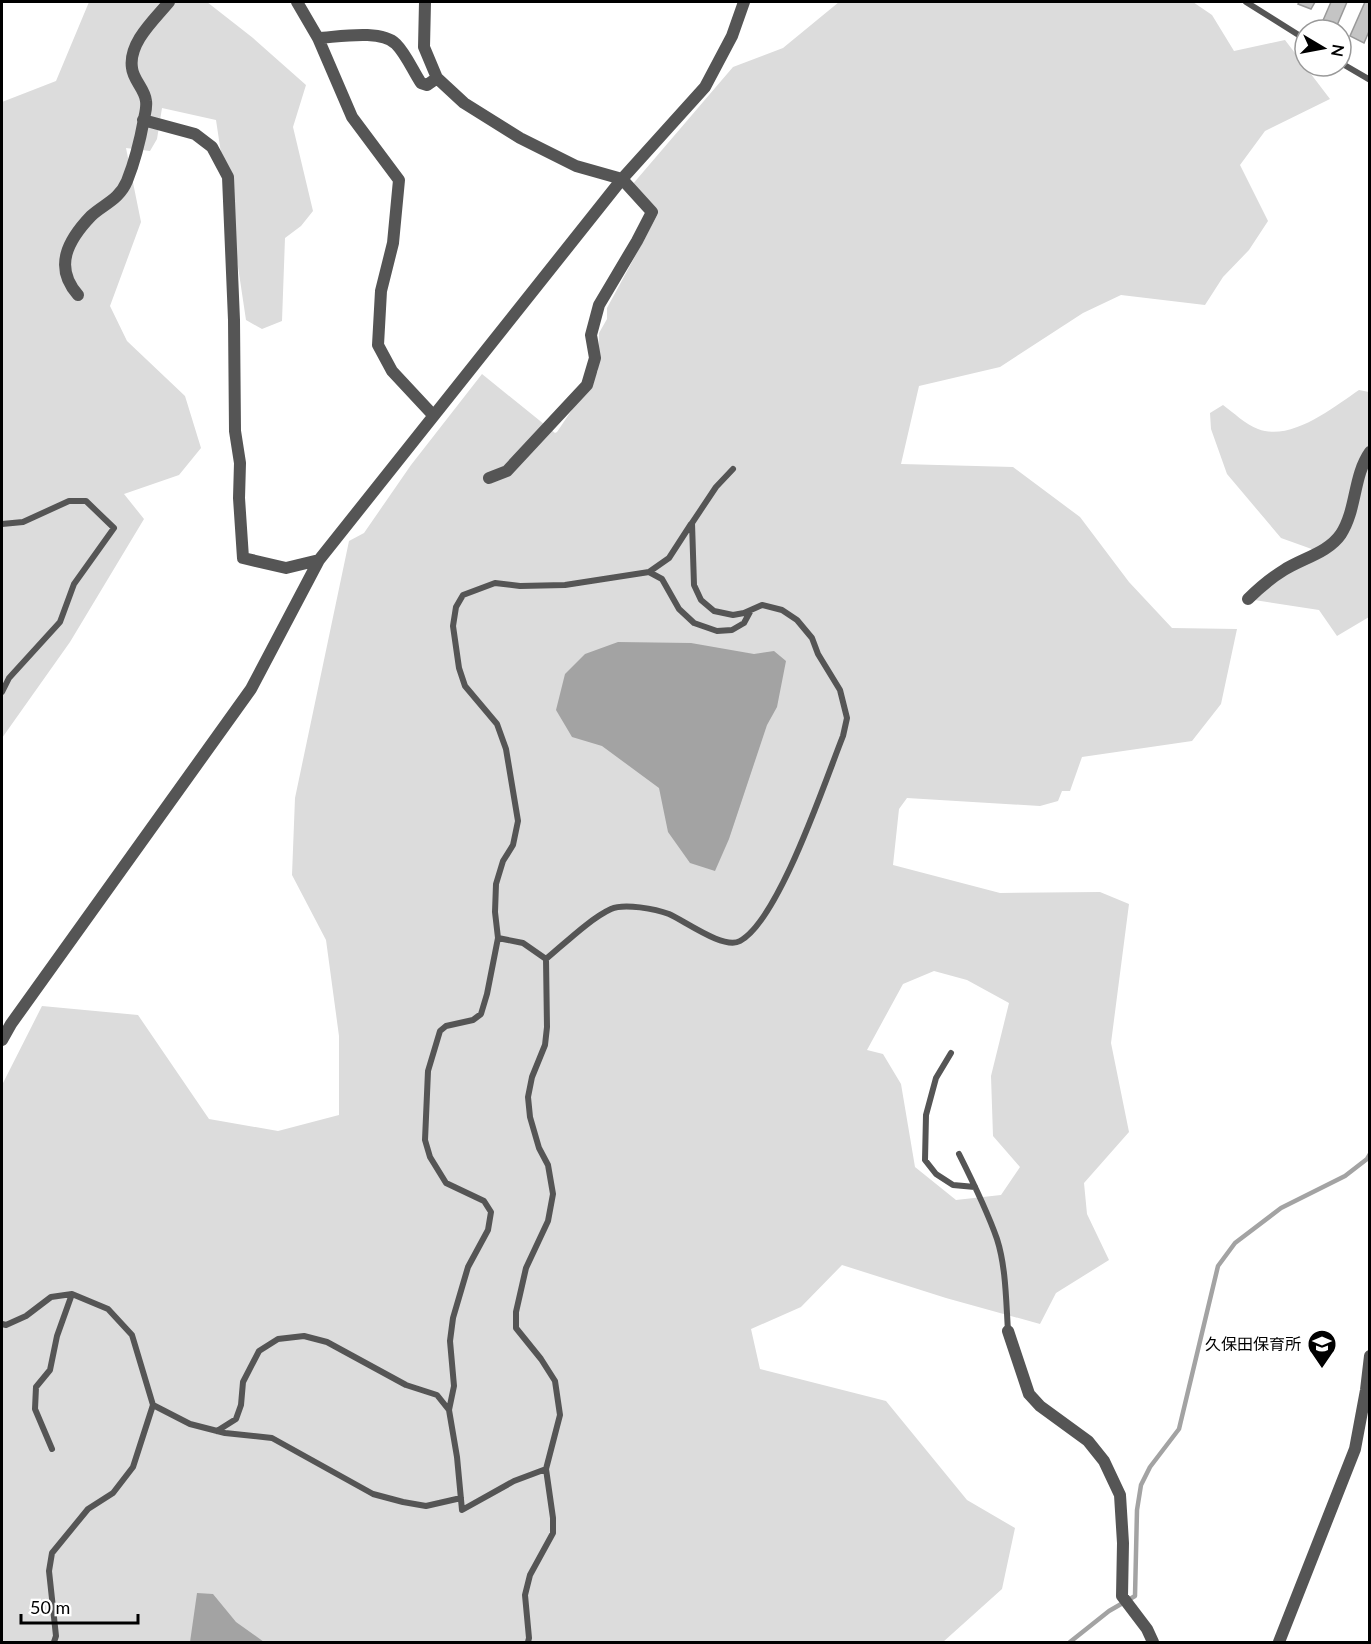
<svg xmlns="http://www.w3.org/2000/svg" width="1371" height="1644" viewBox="0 0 1371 1644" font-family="Lato,'Noto Sans JP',sans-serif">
<rect width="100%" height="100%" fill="#fff"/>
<path fill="#dcdcdc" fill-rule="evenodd" d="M 89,2 L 207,2 L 253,38 L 306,85 L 293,127 L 313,211 L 301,226 L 285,238 L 282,321 L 262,329 L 246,320 L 216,120 L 162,108 L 157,139 L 150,151 L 126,148 L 141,222 L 110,306 L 127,341 L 185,396 L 201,448 L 179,475 L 124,494 L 144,519 L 70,642 L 2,738 L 2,102 L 56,81 Z
M 839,2 L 1193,2 L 1212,15 L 1234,51 L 1285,40 L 1330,99 L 1265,131 L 1240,165 L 1268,221 L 1249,250 L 1223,277 L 1205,305 L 1121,295 L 1083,313 L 1000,367 L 919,386 L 901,464 L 1013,467 L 1080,517 L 1129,582 L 1172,628 L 1237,629 L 1221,704 L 1192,741 L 1082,757 L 1070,791 L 1062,791 L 1058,801 L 1040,806 L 907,798 L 899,809 L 893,865 L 1000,893 L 1100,892 L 1129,904 L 1111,1043 L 1129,1132 L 1084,1183 L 1087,1214 L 1109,1260 L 1056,1293 L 1040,1324 L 946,1298 L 842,1265 L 801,1307 L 751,1329 L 760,1369 L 886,1401 L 967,1500 L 1015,1528 L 1002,1589 L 943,1642 L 2,1642 L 2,1085 L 42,1006 L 138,1015 L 209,1119 L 278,1131 L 339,1115 L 339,1036 L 326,940 L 292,875 L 295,798 L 349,541 L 364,533 L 411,465 L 482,374 L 555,433 L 557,432 L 598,371 L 599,333 L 607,319 L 607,308 L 658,214 L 632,185 L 733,67 L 783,48 ZM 934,971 L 967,980 L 1009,1003 L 991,1076 L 993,1136 L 1020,1167 L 1001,1195 L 956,1200 L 915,1167 L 901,1084 L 883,1054 L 867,1050 L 903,984 Z
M 1359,390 L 1369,392 L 1369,617 L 1337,636 L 1319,610 L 1248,599 L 1320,552 L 1281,538 L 1227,474 L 1211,429 L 1210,413 L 1223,405 C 1233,412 1246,425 1258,429 C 1291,442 1334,407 1359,390 Z"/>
<path fill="#a3a3a3" d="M 618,642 L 691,643 L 754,654 L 774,651 L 786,661 L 777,707 L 767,725 L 729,839 L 715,871 L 690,863 L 668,832 L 659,788 L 602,746 L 572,737 L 556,710 L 565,674 L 585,654 Z
M 197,1593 L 213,1594 L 236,1622 L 264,1642 L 190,1642 Z"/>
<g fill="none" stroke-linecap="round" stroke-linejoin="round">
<path stroke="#a3a3a3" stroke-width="4.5" d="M 1070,1642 L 1109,1611 L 1135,1596 L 1137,1510 L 1141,1485 L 1150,1467 L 1179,1429 L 1218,1266 L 1235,1243 L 1281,1208 L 1345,1176 L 1367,1159 L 1370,1154"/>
</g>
<path fill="#c4c4c4" stroke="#999" stroke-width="1.5" d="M 1299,2 L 1315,2 L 1311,9 L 1298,4 Z
M 1331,2 L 1347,2 L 1335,30 L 1321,25 Z
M 1365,2 L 1370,2 L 1370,29 L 1364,43 L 1350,36 Z"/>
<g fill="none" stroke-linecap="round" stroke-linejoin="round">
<path stroke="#555" stroke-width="6" d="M 1246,2 L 1305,39
M 1341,63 L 1370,80
M 2,524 L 23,522 L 69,501 L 86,501 L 114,528 L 74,584 L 60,622 L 9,678 L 2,692
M 649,572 L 662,579 L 679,609 L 694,623 L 717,631 L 732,630 L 744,623 L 751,610
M 498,938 L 523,943 L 546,959
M 951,1053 L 936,1078 L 926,1115 L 925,1160 L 936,1174 L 953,1185 L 975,1187
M 959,1154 C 973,1182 987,1210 997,1239 C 1006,1267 1006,1301 1008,1331
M 2,1324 L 6,1325 L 26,1316 L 51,1297 L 72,1294 L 108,1309 L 132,1335 L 153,1405 L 133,1467 L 113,1493 L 88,1509 L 52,1553 L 49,1571 L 56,1636 L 54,1642
M 153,1405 L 190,1424 L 225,1433 L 272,1438 L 373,1494 L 403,1502 L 426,1506 L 461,1498
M 449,1410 L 454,1386 L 450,1341 L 453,1318 L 468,1267 L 488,1230 L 491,1212 L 484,1201 L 446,1183 L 430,1157 L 425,1140 L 428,1071 L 440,1031 L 446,1026 L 473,1020 L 481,1014 L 487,994 L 498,938 L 495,912 L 496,884 L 503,861 L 513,845 L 518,821 L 506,749 L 497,724 L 465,686 L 459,668 L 453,626 L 456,607 L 463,595 L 495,583 L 520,586 L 565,585 L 649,572 L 669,558 L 691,524
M 217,1431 L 236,1419 L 241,1405 L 243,1382 L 259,1351 L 278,1339 L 304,1336 L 327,1342 L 406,1385 L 437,1395 L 449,1410 L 457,1457 L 462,1510 L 514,1481 L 546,1469
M 52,1449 L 35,1409 L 36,1387 L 50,1370 L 57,1336 L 72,1294
M 528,1642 L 529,1638 L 525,1595 L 530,1575 L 553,1533 L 553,1518 L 546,1469 L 560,1415 L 555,1381 L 541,1359 L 516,1328 L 516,1312 L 526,1268 L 548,1221 L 553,1194 L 548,1165 L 539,1148 L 530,1117 L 528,1097 L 532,1077 L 545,1045 L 547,1027 L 546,959 C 564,944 591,918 611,909 C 624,903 656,909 669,914 C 685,921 724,950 740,941 C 779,920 825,781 843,736 L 847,718 L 840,690 L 818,654 L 812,638 L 797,620 L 782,610 L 762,605 L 744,613 L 733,615 L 714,611 L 701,600 L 694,585 L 692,523 L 716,487 L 733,469"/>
<path stroke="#555" stroke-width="12" d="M 297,2 L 318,38 L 352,117 L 399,180 L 393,243 L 381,291 L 378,345 L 392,371 L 433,415
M 425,2 L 424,47 L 437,78 L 464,103 L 520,138 L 576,166 L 622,179 L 652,212 L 637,241 L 599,305 L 591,335 L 595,358 L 587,385 L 507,471 L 489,478
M 318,38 C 338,37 381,29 396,44 C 406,54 413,71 421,83 L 427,85 L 437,78
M 143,120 L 195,134 L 212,147 L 228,177 L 234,320 L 235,431 L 240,463 L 239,498 L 243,558 L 286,568 L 319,560
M 78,295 C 53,267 68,240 91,216 C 104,204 119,200 127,181 C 135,161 140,141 144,119 C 145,114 147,107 146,101 C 145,89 133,80 132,68 C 128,43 155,19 169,2
M 1248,599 C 1259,588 1271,578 1284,570 C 1303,558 1328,553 1341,534 C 1357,509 1353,476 1370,452
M 2,1040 L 11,1024 L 251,689 L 319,560 L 622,179 L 705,87 L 732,36 L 744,2
M 1008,1331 L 1029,1394 L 1040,1406 L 1088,1441 L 1104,1461 L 1120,1495 L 1123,1543 L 1122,1596 L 1147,1629 L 1153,1642"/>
<path stroke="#555" stroke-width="12" d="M 1279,1642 L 1355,1449 L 1366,1390 L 1370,1356"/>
</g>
<defs>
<g id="school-pin" transform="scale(1.5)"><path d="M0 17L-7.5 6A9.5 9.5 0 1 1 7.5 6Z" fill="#000" stroke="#fff"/><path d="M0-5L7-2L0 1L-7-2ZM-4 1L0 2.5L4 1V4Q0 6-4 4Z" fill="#fff"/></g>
</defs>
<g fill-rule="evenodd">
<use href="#school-pin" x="1322" y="1344"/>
</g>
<g text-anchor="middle" stroke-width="4.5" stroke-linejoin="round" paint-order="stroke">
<g font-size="16" fill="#000" stroke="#fff" text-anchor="end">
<text x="1301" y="1350">久保田保育所</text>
</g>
</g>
<rect width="1371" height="1644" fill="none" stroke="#000000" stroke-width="6"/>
<g transform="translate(1323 48) rotate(100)"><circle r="28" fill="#ffffff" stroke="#999999" stroke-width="1.5"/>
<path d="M0-4.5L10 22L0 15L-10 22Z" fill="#000000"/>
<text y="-9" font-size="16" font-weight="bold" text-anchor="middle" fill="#000000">N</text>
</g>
<path d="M21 1614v9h117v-9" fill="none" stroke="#000000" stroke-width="3"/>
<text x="30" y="1614" font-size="18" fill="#000000" stroke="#ffffff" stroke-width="4.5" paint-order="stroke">50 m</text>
</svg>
